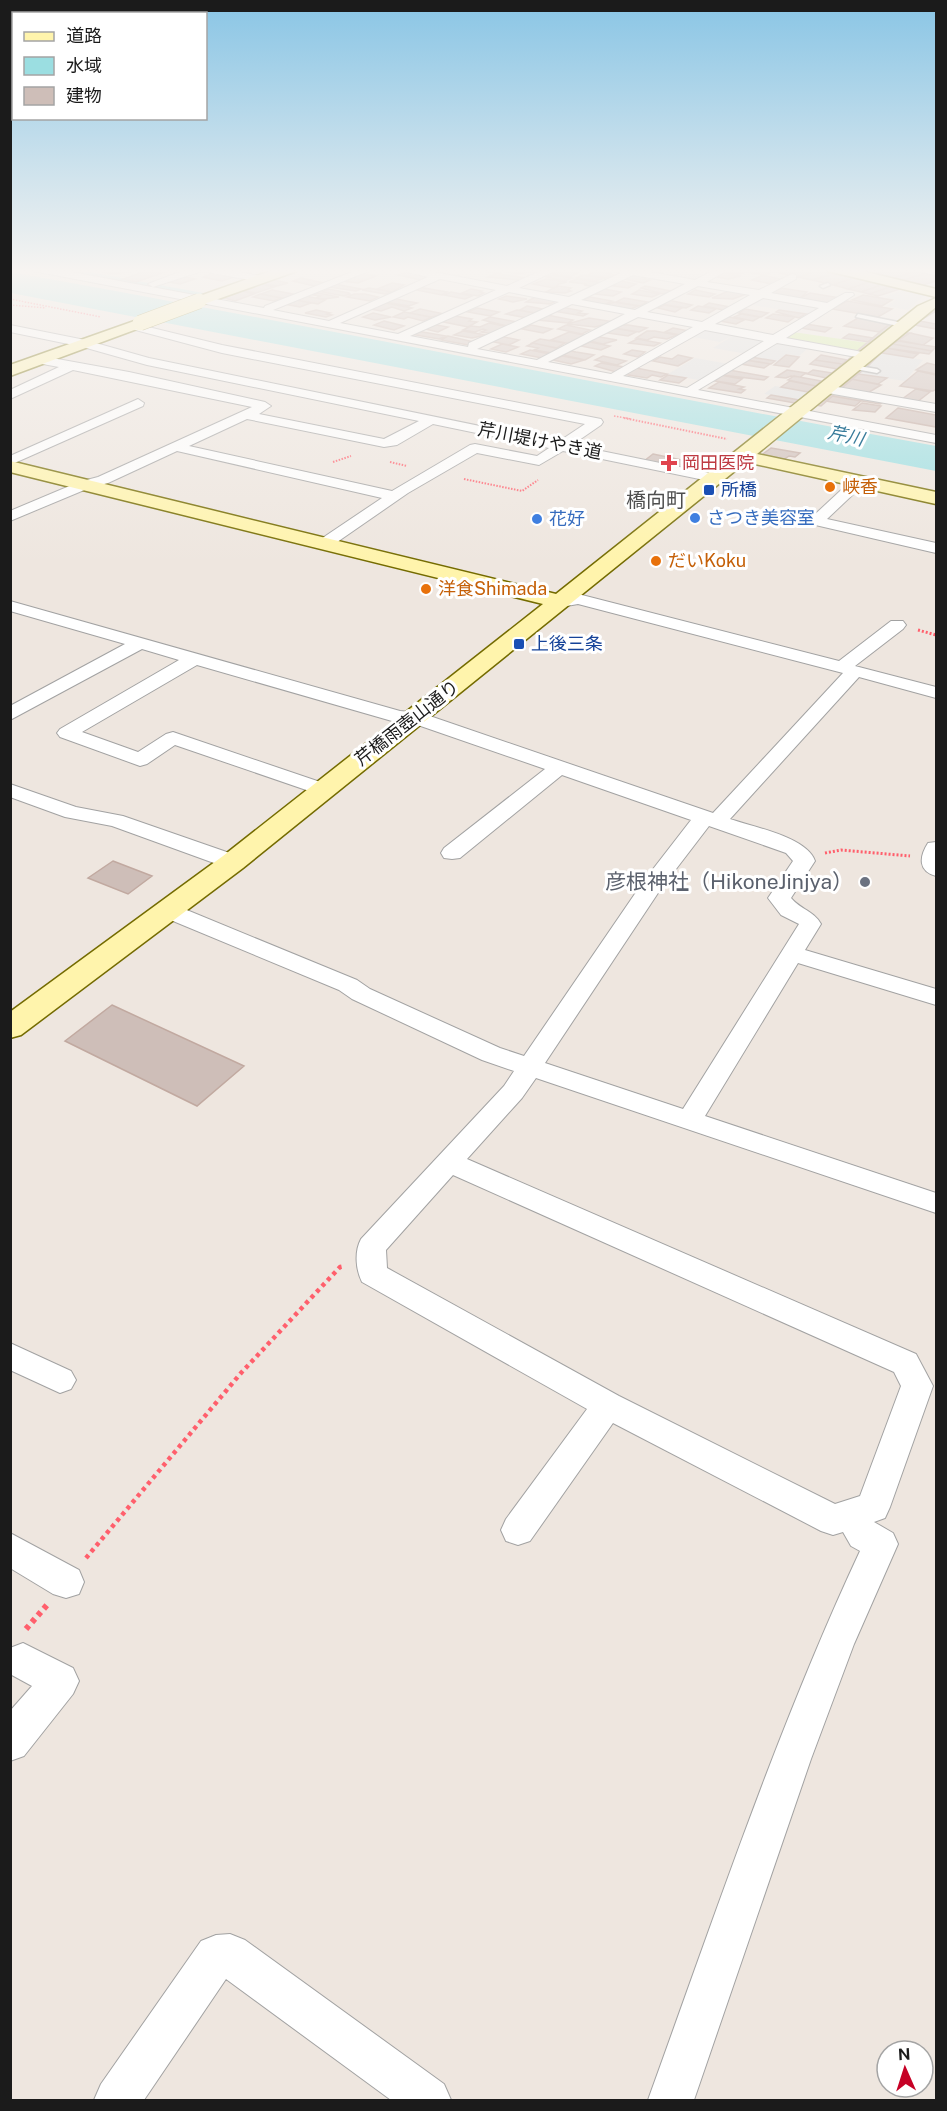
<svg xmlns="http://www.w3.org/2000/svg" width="947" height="2111" viewBox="0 0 947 2111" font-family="'Public Sans','Noto Sans JP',sans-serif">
<rect width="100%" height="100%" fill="#eee6df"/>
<path fill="#d5ee9f" d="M 793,332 L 868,343 L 855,353 L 787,339 Z"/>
<path fill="#dfdfdf" d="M 580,268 L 653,268 L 709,275 L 695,282 L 631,271 L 621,275 Z
M 904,290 L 925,295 L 908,310 L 887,306 L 896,300 L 884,297 Z
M 761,296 L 823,306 L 812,315 L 747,304 Z
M 706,327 L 772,338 L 747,354 L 713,348 L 734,335 L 720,342 L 688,336 Z
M 776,340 L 808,348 L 799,356 L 786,354 L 777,362 L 749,357 Z
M 882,353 L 923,360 L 905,381 L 859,374 Z
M 695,358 L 729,364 L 703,381 L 668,374 Z
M 775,386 L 808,392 L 799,400 L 764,394 Z"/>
<path fill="#9bdee1" d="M 10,272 C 320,327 627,390 936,446 L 936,471 L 11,293 Z"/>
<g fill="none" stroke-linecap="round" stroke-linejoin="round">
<path stroke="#9bdee1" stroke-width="4" d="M 56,268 L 208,296"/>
</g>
<path fill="#cebeb8" stroke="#c1a9a0" stroke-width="1.5" d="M 112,268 L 119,268 L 135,271 L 114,274 L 101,272 Z
M 155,268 L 168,271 L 136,282 L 123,279 Z
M 271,268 L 280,270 L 268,274 L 249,269 Z
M 494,268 L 505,270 L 496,273 L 472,269 Z
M 521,268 L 535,271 L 519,274 L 506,272 L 513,270 L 509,269 L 511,268 Z
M 732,268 L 753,268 L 770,273 L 764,275 L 746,272 L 740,274 L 723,271 Z
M 778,268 L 809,268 L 788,275 L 771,271 Z
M 809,268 L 819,270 L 798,277 L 788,275 Z
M 809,268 L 820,268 L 904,288 L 900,289 Z
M 890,268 L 904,268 L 916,271 L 894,278 L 874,273 Z
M 557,270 L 578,273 L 570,277 L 549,273 Z
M 819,270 L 833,274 L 812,280 L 798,277 Z
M 597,271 L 616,275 L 606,278 L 588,275 Z
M 916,271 L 926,273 L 904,280 L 894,278 Z
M 408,272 L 431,276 L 421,280 L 398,275 Z
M 721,272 L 741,276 L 728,279 L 711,276 Z
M 214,273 L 234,277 L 222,281 L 203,277 Z
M 361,273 L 376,276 L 358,283 L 342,281 Z
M 497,273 L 501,274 L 526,278 L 520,280 L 488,277 Z
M 926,273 L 936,276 L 936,281 L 923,285 L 904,280 Z
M 833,274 L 853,278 L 833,285 L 812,280 Z
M 553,275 L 572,278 L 564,281 L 547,277 Z
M 583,275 L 605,278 L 595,281 L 576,278 Z
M 633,275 L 647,277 L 644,279 L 650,280 L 643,283 L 624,279 Z
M 763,275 L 784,280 L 771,284 L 752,280 Z
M 185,277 L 195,279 L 180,284 L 169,282 Z
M 301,278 L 328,284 L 319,287 L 293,281 Z
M 853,278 L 869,282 L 848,289 L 833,285 Z
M 269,279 L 288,283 L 277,286 L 259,283 Z
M 546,279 L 567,282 L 559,284 L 554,288 L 533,284 Z
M 577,279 L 603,283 L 595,287 L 584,285 L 587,284 L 569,282 Z
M 616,280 L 636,284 L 628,288 L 608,285 Z
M 869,282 L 881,285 L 861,292 L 848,289 Z
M 392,283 L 404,285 L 392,292 L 377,289 Z
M 261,284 L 274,287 L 256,293 L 245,291 Z
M 335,284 L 361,289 L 356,291 L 328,287 Z
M 881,285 L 890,287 L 869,294 L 861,292 Z
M 558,286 L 571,288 L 568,290 L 571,291 L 565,293 L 546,292 Z
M 645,286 L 671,291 L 663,294 L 641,288 Z
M 418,287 L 447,292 L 442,295 L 412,289 Z
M 890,287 L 900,289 L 878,296 L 869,294 Z
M 369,288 L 392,292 L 385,294 L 362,290 Z
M 781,288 L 787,289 L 807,292 L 800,298 L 768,294 Z
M 328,289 L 349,293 L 350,294 L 344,296 L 322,292 Z
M 471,289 L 482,291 L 480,292 L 484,293 L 478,296 L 462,293 Z
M 604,289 L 621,292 L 613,296 L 595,294 Z
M 272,290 L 298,295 L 287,299 L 261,294 Z
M 639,290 L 659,294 L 652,297 L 632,294 Z
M 695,290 L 715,294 L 709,297 L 688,294 Z
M 731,290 L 749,293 L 733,299 L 712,298 Z
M 242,291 L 254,294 L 235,301 L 221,297 Z
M 451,292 L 472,296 L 465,299 L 444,295 Z
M 318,293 L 339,297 L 324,299 L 316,298 L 320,296 L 313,295 Z
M 810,293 L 840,298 L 833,304 L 800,298 Z
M 260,294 L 281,298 L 274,301 L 253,297 Z
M 354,294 L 365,294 L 378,297 L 370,301 L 347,297 Z
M 863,295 L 892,300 L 882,306 L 852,300 Z
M 306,296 L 325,300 L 318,304 L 296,300 Z
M 506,296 L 527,299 L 513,302 L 499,299 Z
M 537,296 L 558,300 L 550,304 L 526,302 Z
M 590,297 L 612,301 L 604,305 L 581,301 Z
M 391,298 L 417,303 L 409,306 L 385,302 Z
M 624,298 L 647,302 L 640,306 L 616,302 Z
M 296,300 L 311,303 L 300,307 L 284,304 Z
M 668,300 L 692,305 L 686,308 L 661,304 Z
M 847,301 L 892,309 L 878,317 L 832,309 Z
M 380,302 L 412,308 L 404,311 L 392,307 L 381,311 L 365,308 Z
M 614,302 L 638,306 L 631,309 L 607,305 Z
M 709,303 L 730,307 L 723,310 L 704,306 Z
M 664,305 L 682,308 L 675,312 L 658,308 Z
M 527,306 L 543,309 L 534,313 L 520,310 Z
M 698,306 L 716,309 L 709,313 L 691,310 Z
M 561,307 L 582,311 L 578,313 L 587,314 L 583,316 L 553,311 Z
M 477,308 L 499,312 L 490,316 L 468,312 Z
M 936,308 L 936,311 L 919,321 L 905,333 L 910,333 L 886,348 L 869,365 L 863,364 L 930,310 Z
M 420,309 L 444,314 L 431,317 L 410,313 Z
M 745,309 L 768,313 L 761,317 L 739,313 Z
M 316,310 L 330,313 L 327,314 L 332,315 L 326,317 L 305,313 Z
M 517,310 L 535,313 L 527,318 L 506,314 Z
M 779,310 L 806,314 L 799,318 L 776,312 Z
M 404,312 L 430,317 L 432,317 L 423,321 L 408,317 L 404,319 L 393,317 Z
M 373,313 L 391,317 L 375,320 L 363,317 Z
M 741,314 L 760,317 L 753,321 L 734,317 Z
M 773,314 L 795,317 L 788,322 L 766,318 Z
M 547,315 L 573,320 L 568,323 L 537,320 Z
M 455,316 L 472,319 L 469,321 L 477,322 L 468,327 L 439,321 Z
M 724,316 L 744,320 L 736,324 L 715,320 Z
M 490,317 L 517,322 L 507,326 L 483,320 Z
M 589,318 L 614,322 L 595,327 L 567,324 Z
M 858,318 L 885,322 L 889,325 L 879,332 L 844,326 Z
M 384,321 L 404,326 L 394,330 L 374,325 Z
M 893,321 L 897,322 L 860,353 L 856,352 Z
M 920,321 L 936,324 L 936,329 L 915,325 Z
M 489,323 L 509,327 L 493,334 L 481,332 L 486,330 L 483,329 L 475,332 L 463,330 L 471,326 L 480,327 Z
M 431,324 L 448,327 L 438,332 L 421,328 Z
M 806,324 L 831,328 L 825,332 L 801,328 Z
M 531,325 L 552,329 L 543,333 L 522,329 Z
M 566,325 L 590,330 L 582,334 L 558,329 Z
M 619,325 L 628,325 L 647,328 L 639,332 L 614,328 Z
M 673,328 L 689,331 L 680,335 L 665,332 Z
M 607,329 L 619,329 L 636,332 L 628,336 L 602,332 Z
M 417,331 L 446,336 L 439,339 L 410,334 Z
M 463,331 L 486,335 L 472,338 L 454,335 Z
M 647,331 L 655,331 L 677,335 L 667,339 L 654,337 L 647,340 L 636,338 Z
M 569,332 L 588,336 L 571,344 L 551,340 Z
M 910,333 L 933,338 L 923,345 L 897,340 Z
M 849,334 L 873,338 L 869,342 L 843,338 Z
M 448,336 L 474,342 L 468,345 L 441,340 Z
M 499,336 L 519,340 L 509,345 L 489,341 Z
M 594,336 L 617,340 L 603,344 L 585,340 Z
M 540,339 L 565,343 L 557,348 L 532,343 Z
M 637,339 L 660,343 L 654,346 L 629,343 Z
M 898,341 L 936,347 L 932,351 L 893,344 Z
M 590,342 L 610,346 L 601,350 L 581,346 Z
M 533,343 L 560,349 L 552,353 L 534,350 L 538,348 L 527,346 Z
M 502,344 L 518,347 L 506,352 L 491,349 Z
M 893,344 L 932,351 L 929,354 L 886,348 Z
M 886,348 L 908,352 L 918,354 L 913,358 L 882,353 Z
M 530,350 L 550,354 L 542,358 L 521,354 Z
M 632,350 L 645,352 L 638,357 L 624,354 Z
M 571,351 L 576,352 L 594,355 L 585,360 L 563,355 Z
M 678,355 L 692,358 L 678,366 L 653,361 L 660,357 L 672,359 Z
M 786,355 L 799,357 L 789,367 L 774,365 Z
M 821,355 L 847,360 L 842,364 L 815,360 Z
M 562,356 L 584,360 L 571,364 L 553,360 Z
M 603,356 L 626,361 L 617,365 L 595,360 Z
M 751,357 L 775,361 L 771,364 L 746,360 Z
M 850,358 L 855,358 L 793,407 L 791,407 Z
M 747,360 L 770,364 L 764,368 L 741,364 Z
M 815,360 L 842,364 L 837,369 L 810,364 Z
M 601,363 L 624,367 L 616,372 L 595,366 Z
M 927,363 L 936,365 L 936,374 L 916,370 Z
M 863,364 L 869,365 L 821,406 L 816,405 Z
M 631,367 L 667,374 L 661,377 L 652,375 L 647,378 L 622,374 Z
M 729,370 L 768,377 L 764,380 L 722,375 Z
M 787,370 L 806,373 L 800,377 L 791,376 L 786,378 L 776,377 Z
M 813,370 L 832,373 L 826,378 L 807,374 Z
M 918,371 L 936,375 L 936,389 L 933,391 L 900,386 Z
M 858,374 L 887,378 L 878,384 L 851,379 Z
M 668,375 L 686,378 L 679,383 L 660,380 Z
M 720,375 L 742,379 L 735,384 L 715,381 L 719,378 L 715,378 Z
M 794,376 L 821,381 L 816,386 L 788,380 Z
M 851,379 L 881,385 L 866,394 L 839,390 Z
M 790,381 L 816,386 L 808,392 L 781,387 Z
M 719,382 L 744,387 L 739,389 L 745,390 L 741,393 L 709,388 Z
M 916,389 L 930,392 L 917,402 L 902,399 Z
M 837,392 L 885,401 L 880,404 L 832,396 Z
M 771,395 L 799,400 L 795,403 L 767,398 Z
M 832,396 L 861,401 L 855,406 L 826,401 Z
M 862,403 L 881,406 L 875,412 L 853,410 Z
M 898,408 L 936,415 L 936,427 L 886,418 Z
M 771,448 L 800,453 L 795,457 L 789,456 L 780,462 L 769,460 L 763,454 Z
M 653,454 L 686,461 L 682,464 L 689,465 L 684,469 L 644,461 Z
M 113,861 L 152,876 L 128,894 L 88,878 Z
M 112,1005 L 244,1066 L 197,1106 L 65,1041 Z"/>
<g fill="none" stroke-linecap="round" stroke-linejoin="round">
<g stroke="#a2a2a2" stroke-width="3">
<path id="lane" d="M 906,268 L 936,273 L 936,275 L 908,269 Z
M 828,283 L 830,285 L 823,288 L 820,286 Z
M 858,314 L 903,323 L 906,325 L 903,327 L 856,317 Z
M 852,365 L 877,369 L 880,371 L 877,373 L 850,368 Z"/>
</g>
<g stroke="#a2a2a2" stroke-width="2">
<path id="street" d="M 28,268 L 50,268 L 264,308 L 265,306 L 362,268 L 376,268 L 273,310 L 329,321 L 428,277 L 391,268 L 413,268 L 507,286 L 547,268 L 561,268 L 519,288 L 569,297 L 621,273 L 604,268 L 628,268 L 695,280 L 718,268 L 731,268 L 707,282 L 759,290 L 792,274 L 796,275 L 796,279 L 771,293 L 827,303 L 845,293 L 853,293 L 854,295 L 786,338 L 868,353 L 868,359 L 777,343 L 698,390 L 936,435 L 936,443 L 33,271 ZM 633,275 L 685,284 L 635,310 L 581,300 ZM 440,279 L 496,290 L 398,334 L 340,323 ZM 698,286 L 750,295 L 702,322 L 647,312 ZM 509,292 L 559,302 L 469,343 L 468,347 L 410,336 ZM 763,298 L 819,308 L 773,335 L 715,324 ZM 572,304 L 625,314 L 537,360 L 477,349 ZM 638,317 L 693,327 L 611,374 L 548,362 ZM 705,330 L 764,341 L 687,388 L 623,376 Z
M 190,268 L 218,268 L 260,276 L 265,279 L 260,282 L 202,271 L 153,287 L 148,284 Z
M 132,323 L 222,345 L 601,419 L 603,422 L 601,425 L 572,445 L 714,474 L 721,478 L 714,482 L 563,451 L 539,465 L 477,453 L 408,493 L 330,547 L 324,549 L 316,544 L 318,541 L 382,498 L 177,451 L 108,483 L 89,488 L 10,521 L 10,511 L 79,482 L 98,477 L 252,407 L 73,370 L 10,399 L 10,390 L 59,367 L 37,363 L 35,360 L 41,356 L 129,372 L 265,402 L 271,406 L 259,414 L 384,439 L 419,421 L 147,365 L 83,347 L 10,332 L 10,325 L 85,340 L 149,358 L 558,442 L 585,424 L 222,353 L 128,328 L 126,326 ZM 247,419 L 384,447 L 397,445 L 433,424 L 549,448 L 537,456 L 475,444 L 470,445 L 392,491 L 189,446 Z
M 826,385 L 936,404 L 936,412 L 822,392 L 820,389 Z
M 138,399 L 144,403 L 143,406 L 10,465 L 10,456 Z
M 858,478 L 863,479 L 865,482 L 863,485 L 827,519 L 936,543 L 936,553 L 811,524 L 808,521 L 811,518 L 853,479 Z
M 578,594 L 839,661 L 891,621 L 903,621 L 906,625 L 903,629 L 855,666 L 936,687 L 936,698 L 859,677 L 730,819 C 753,827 807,837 815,861 L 791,898 C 800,909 814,911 821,924 L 805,950 L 936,989 L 936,1005 L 798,963 L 705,1116 L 936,1193 L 936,1213 L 536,1078 L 522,1098 L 467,1159 L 916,1354 L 933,1386 L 890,1507 L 885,1518 L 874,1522 L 893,1533 L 898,1544 L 854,1644 L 811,1759 L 694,2100 L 648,2100 C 715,1915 777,1729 860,1551 L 851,1546 L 843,1532 L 833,1535 L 821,1531 L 613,1423 L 530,1541 L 518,1545 L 506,1541 L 501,1530 L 506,1519 L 587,1409 L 362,1282 C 356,1270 354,1252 361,1239 L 504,1086 L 514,1071 L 482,1060 L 352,999 L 339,990 L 161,916 L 158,911 L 161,906 L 169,904 L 177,906 L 357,980 L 370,989 L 500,1048 L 524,1056 L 643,882 L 691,820 L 562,775 L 460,858 L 452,859 L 444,858 L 441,853 L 444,848 L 545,769 L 412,723 L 392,721 L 197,665 L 82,732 L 138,752 L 166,734 L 173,732 L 329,785 L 332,789 L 329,793 L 315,793 L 175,745 L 147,764 L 140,766 L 60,737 L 57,733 L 60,729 L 179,660 L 142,649 L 10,720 L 10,706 L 125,644 L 10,611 L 10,601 L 400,711 L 421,713 L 713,813 L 843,673 L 578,604 L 561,607 L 553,602 L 555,598 ZM 709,826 L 786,853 L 793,861 L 768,898 L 781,915 L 799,924 L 683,1109 L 545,1063 L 660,890 ZM 453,1175 L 894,1372 L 901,1386 L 860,1496 L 835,1504 L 619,1396 L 387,1268 L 386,1250 Z
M 10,784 L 76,807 L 123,816 L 241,857 L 244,862 L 241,867 L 233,869 L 225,867 L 112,826 L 65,817 L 10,797 Z
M 936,842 L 936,876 C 918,871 919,857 928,843 Z
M 10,1343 L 71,1371 L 76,1380 L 71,1389 L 60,1393 L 10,1370 Z
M 10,1533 L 79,1570 L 84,1582 L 79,1594 L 66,1598 L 53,1594 L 10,1568 Z
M 23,1643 L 73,1668 L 79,1681 L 73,1694 L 24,1756 L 10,1761 L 10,1711 L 32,1686 L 10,1674 L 10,1648 Z
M 230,1934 L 245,1940 L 444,2084 L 451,2100 L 391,2100 L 226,1979 L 144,2100 L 94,2100 L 101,2084 L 201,1941 L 216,1935 Z"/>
</g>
<g stroke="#746b00" stroke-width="3">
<path id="secondary" d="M 279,268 L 299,268 L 297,271 L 204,304 L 199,305 L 192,301 L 194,298 Z
M 826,268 L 850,268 L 936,289 L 936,297 L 828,271 Z
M 936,298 L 936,307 L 757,454 L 936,492 L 936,504 L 746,462 L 243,868 L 21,1035 L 10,1038 L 10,1012 L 223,856 L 543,604 L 10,472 L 10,461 L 556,594 L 918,306 Z
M 140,319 L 145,320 L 147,323 L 145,326 L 10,376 L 10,365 Z"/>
</g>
<path stroke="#ff5f6c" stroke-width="1.5" stroke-dasharray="1.5 1.5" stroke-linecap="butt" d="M 10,299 L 101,317
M 10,305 L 46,308
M 614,416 L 631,419"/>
<path stroke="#ff5f6c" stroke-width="2" stroke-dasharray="1.5 1.5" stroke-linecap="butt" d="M 624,418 L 727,439
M 333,462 L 351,456
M 390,462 L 407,466
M 464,479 L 522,491 L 538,480"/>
<path stroke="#ff5f6c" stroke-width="3" stroke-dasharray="2 2" stroke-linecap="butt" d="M 918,630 L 936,635
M 825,853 L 841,850 L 910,856"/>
<path stroke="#ff5f6c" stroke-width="4.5" stroke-dasharray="4 4" stroke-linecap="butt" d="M 86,1558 L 241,1373 L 340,1267 L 345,1266"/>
<path stroke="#ff5f6c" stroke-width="6" stroke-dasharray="4.5 4.5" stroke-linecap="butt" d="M 26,1629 L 47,1605"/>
<use href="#lane" fill="#fff" fill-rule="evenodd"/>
<use href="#street" fill="#fff" fill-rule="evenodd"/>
<use href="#secondary" fill="#fff4ac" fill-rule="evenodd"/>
<g stroke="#746b00" stroke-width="16" stroke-linecap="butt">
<path id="secondary-bridge" d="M 140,323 L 199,301"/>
</g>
<use href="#secondary-bridge" stroke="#fff4ac" stroke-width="15"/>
</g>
<linearGradient id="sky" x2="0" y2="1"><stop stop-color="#89c5e5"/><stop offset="0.48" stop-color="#f7f4f1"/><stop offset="1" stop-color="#f7f4f1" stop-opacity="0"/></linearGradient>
<rect width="947" height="564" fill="url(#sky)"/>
<path fill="#e0444e" stroke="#fff" stroke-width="2" d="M666 454h6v6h6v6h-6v6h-6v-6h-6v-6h6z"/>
<g fill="#e8710a" stroke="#fff" stroke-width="2">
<circle cx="830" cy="487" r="6"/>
<circle cx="656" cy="561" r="6"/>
<circle cx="426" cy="589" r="6"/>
</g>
<g fill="#1a4fb4" stroke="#fff" stroke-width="2">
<rect x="703" y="484" width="12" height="12" rx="3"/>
<rect x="513" y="638" width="12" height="12" rx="3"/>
</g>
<g fill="#3f7fe0" stroke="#fff" stroke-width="2">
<circle cx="695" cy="518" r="6"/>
<circle cx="537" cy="519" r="6"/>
</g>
<circle fill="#6b7280" stroke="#fff" stroke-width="2" cx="865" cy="882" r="6"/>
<g text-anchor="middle" stroke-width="6" stroke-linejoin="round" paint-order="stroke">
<g font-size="18" font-style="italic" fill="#397c9b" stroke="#fff">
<text transform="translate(846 436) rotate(13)" y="6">芹川</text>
</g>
<g font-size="18" fill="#1b1b1b" stroke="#fff">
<text transform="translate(540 441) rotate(11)" y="6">芹川堤けやき道</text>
<text transform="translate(407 723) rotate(-38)" y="6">芹橋雨壺山通り</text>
</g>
<g font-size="18" fill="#be3a42" stroke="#fff" text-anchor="start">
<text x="682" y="469">岡田医院</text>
</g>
<g font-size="18" fill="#c56008" stroke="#fff" text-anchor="start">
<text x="842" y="493">峡香</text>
<text x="668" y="567">だいKoku</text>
<text x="438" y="595">洋食Shimada</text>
</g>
<g font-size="18" fill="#164399" stroke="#fff" text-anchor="start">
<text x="721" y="496">所橋</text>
<text x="531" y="650">上後三条</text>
</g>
<g font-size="18" fill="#366cbe" stroke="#fff" text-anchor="start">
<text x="707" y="524">さつき美容室</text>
<text x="549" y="525">花好</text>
</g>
<g font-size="20" fill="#4e4e4e" stroke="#fff">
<text x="656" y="507">橋向町</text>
</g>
<g font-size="21" fill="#5b616d" stroke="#fff" text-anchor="end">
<text x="853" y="889">彦根神社（HikoneJinjya）</text>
</g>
</g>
<rect width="947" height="2111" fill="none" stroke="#1b1b1b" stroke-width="24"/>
<rect x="12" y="12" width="195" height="108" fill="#ffffff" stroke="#a4a4a4" stroke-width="1.5"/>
<rect x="24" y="32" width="30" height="9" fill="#fff4ac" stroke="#a4a4a4" stroke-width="1.5"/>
<text x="66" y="42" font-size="18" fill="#1b1b1b">道路</text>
<rect x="24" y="57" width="30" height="18" fill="#9bdee1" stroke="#a4a4a4" stroke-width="1.5"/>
<text x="66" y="72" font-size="18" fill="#1b1b1b">水域</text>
<rect x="24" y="87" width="30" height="18" fill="#cebeb8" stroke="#a4a4a4" stroke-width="1.5"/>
<text x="66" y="102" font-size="18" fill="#1b1b1b">建物</text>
<g transform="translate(905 2069) rotate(357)"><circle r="28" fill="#ffffff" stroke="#a4a4a4" stroke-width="1.5"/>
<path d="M0-4.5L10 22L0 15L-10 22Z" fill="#c60025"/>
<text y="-9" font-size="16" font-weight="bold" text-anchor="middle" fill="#1b1b1b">N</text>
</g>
</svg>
